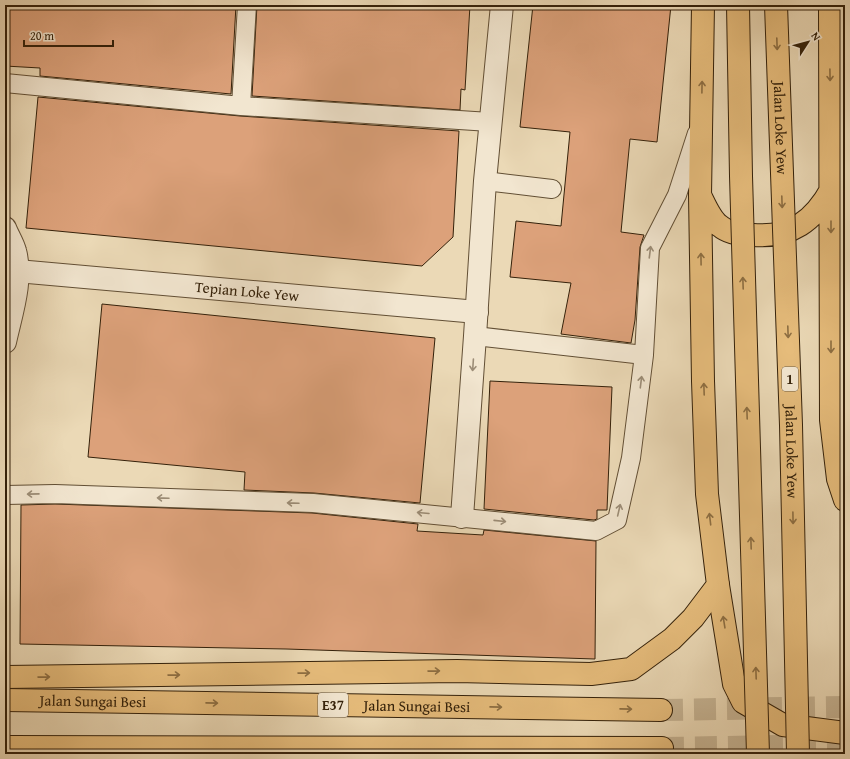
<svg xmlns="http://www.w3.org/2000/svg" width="850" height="759" viewBox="0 0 850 759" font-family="'Gentium Book Plus',serif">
<rect width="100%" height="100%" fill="#ebd9b6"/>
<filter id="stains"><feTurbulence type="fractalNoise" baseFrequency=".005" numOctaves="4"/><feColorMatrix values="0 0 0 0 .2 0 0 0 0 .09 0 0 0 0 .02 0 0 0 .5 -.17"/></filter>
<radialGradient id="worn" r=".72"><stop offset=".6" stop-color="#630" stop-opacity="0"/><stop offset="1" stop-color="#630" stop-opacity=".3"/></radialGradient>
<path fill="#dca17a" stroke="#34210a" d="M 5,5 L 236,5 L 231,94 L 40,76 L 40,68 L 5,66 Z
M 257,5 L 470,5 L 465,90 L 461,89 L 460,110 L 252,96 Z
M 533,5 L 671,5 L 657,142 L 630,139 L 621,232 L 644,235 L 640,247 L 635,320 L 631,343 L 561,334 L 571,283 L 510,277 L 516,221 L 561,226 L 570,132 L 520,127 Z
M 38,97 L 240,116 L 459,131 L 453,237 L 422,266 L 26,228 Z
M 102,304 L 435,338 L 420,503 L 314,493 L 244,490 L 245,472 L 88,457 Z
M 490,381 L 612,387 L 607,510 L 597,510 L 597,519 L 594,520 L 484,509 Z
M 55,504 L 312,513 L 418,524 L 417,531 L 483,535 L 484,530 L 596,541 L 595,659 L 286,649 L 20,644 L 21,505 Z"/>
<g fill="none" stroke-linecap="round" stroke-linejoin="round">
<path stroke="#c6b494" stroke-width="22" stroke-dasharray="22 11" stroke-linecap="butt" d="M 661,710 L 845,707
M 662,748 L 845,745"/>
<g stroke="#624f35" stroke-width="20">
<path id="lane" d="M 5,83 L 241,106 L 490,122
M 241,106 L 247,5
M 485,181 L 552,189
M 475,336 L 644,355
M 5,495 L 55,494 L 313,503 L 596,531 L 617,520 L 631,458 L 644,355 L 650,248 L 677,195 L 697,133"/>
</g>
<g stroke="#624f35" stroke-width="24">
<g id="street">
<path d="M 5,228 C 8,236 13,243 15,251 C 23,280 11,314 5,342"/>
<path id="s1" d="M 17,271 L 477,312"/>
<path d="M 462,517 L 475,336 L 485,181 L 502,5"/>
</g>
</g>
<g stroke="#34210a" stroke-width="24">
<g id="primary">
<path d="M 718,585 L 734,684 L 743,702 L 783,725 L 845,733"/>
<path id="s2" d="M 5,700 L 661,710"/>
<path d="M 5,747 L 662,748"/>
</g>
</g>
<g stroke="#34210a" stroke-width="24">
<path id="highway" d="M 830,5 L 831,420 L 838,479 L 845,500
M 700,195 C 705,205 711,220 720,226 C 728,233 742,235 753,235 C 791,238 814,221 832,188
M 5,677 L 457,671 L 591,674 L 631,669 L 672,639 L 693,618 L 718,585 L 707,494 L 703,381 L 700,195 L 703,5"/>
</g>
<use href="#lane" stroke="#f2e6d0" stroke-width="18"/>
<use href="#street" stroke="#f2e6d0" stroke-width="22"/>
<use href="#primary" stroke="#e6bc7b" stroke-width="22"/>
<use href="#highway" stroke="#e6bc7b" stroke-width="22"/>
<g stroke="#34210a" stroke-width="24" stroke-linecap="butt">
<g id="highway-bridge">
<path d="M 738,5 L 741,176 L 758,754"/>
<path id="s3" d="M 776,5 L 791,425 L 798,754"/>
</g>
</g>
<use href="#highway-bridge" stroke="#e6bc7b" stroke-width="22"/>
</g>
<defs><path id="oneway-shaft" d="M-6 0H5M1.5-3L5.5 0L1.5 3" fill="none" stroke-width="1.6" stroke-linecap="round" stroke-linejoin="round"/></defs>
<g stroke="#8d6e42">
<use href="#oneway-shaft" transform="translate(777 44) rotate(88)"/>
<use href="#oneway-shaft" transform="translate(830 75) rotate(89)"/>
<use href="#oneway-shaft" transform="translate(702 87) rotate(-89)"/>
<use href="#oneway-shaft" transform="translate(782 202) rotate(88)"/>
<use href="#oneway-shaft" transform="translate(831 227) rotate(90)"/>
<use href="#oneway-shaft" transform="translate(701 259) rotate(-91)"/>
<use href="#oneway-shaft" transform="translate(743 283) rotate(-92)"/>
<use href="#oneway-shaft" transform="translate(788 332) rotate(88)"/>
<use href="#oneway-shaft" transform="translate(831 347) rotate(90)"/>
<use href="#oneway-shaft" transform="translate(704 389) rotate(-92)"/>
<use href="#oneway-shaft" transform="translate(747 413) rotate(-92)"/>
<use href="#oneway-shaft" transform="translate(793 518) rotate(89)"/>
<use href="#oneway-shaft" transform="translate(710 519) rotate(-97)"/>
<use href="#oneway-shaft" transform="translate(751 543) rotate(-92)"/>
<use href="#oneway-shaft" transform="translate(724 622) rotate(-99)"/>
<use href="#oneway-shaft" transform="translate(434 671) rotate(-1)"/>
<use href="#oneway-shaft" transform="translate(304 673) rotate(-1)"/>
<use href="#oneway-shaft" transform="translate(756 673) rotate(-92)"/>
<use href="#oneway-shaft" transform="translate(174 675) rotate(-1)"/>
<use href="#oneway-shaft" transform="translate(44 677) rotate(-1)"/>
<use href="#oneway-shaft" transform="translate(212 703) rotate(1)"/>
<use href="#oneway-shaft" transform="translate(496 707) rotate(1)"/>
<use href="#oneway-shaft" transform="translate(626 709) rotate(1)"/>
</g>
<g stroke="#9c8d77">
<use href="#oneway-shaft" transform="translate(650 252) rotate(-83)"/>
<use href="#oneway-shaft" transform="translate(473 365) rotate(94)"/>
<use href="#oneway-shaft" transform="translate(641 382) rotate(-83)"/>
<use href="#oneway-shaft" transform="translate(33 494) rotate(179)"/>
<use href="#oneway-shaft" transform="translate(163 498) rotate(-178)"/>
<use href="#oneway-shaft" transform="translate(293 503) rotate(-178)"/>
<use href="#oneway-shaft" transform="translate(619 510) rotate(-77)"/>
<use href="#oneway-shaft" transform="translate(423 513) rotate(-175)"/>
<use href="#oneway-shaft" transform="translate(500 521) rotate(6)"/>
</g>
<g text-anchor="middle" stroke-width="3.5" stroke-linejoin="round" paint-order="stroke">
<g fill="#f2e6d0" stroke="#6d5c45" stroke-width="1">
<rect x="782" y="367" width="16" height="24" rx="3"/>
<rect x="318" y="693" width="30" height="24" rx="3"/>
</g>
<g font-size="14" font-weight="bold" fill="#34210a">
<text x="790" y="384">1</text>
<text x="333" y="710">E37</text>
</g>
<g font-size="15" fill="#34210a" stroke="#f2e6d0">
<text dy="5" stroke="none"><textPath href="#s3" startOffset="123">Jalan Loke Yew</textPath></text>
<text dy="5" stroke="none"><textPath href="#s1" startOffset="231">Tepian Loke Yew</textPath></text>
<text dy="5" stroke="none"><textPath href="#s3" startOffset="447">Jalan Loke Yew</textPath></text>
<text dy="5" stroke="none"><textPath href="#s2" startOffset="88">Jalan Sungai Besi</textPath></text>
<text dy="5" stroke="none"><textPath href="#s2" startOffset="412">Jalan Sungai Besi</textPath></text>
</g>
</g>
<rect width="850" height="759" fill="none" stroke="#ebd9b6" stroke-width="20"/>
<rect x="6" y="6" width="838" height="747" fill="none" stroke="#34210a" stroke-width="2"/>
<rect x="10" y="10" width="830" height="739" fill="none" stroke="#34210a"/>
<g transform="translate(808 42) rotate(54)" stroke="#f2e6d0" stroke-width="3" paint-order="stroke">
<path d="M0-3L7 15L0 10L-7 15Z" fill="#34210a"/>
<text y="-6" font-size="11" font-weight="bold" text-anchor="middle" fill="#34210a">N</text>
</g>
<path d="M24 40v6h89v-6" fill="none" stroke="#34210a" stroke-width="2"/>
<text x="30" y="40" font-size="12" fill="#34210a" stroke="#f2e6d0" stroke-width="3" paint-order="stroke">20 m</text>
<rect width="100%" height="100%" filter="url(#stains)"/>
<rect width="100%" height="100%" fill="url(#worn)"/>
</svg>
